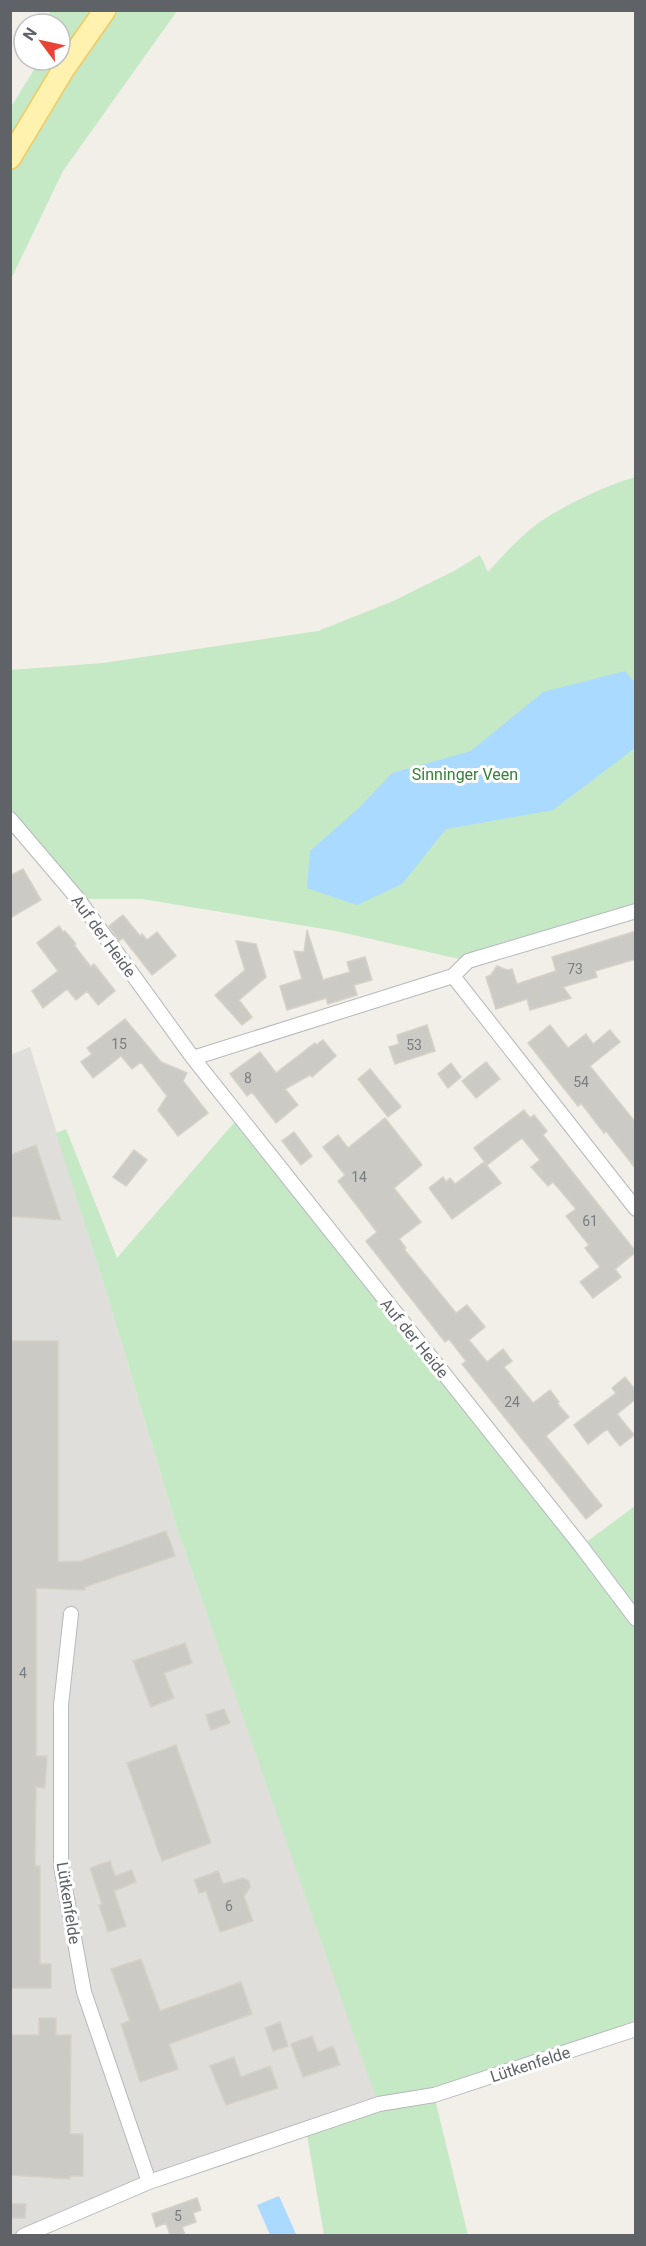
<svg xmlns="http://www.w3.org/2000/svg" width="646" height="2246" viewBox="0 0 646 2246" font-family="Roboto,sans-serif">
<rect width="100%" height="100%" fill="#f1efe8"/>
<path fill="#e0deda" d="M 30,1047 L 107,1294 L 177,1528 L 379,2104 L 23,2235 L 11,2236 L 10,1055 Z"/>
<path fill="#c5e8c5" d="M 50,11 L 177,11 L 63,171 L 11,279 L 11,107 L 40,60 L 60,60 L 60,24 L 47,24 Z
M 635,477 L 635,911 L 468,961 L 336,931 L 142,899 L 78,899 L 11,819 L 10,670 L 103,663 L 318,631 L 391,602 L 454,571 L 480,555 L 488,572 C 500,559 511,546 524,535 C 549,511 602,487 635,477 Z
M 239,1117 L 581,1546 L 635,1506 L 635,2029 L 434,2095 L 468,2235 L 324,2235 L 306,2129 L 378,2104 L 177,1528 L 107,1294 L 56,1133 L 66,1129 L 117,1258 Z"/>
<path fill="#aadaff" d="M 625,671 L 635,683 L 635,748 L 553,810 L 446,829 L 402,884 L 357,905 L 307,888 L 310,851 L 360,807 L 392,773 L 471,751 L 543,692 Z
M 279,2196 L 296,2234 L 293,2235 L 270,2235 L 257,2205 Z"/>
<path fill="#cccac5" stroke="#d6d1c6" stroke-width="1.5" d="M 23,869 L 41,900 L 10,918 L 10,876 Z
M 123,915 L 140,936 L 142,934 L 147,940 L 157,932 L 176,956 L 152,975 L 123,938 L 119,941 L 109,926 Z
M 59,926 L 63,932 L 65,931 L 76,944 L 74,945 L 91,967 L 94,964 L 115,991 L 98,1005 L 87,991 L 76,1000 L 67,989 L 43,1008 L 32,991 L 58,971 L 37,943 Z
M 307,930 L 323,980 L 350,972 L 347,962 L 365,957 L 372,980 L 354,985 L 357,995 L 328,1004 L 326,998 L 287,1010 L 280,986 L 302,979 L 294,951 L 304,952 Z
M 636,931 L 636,959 L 595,971 L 597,977 L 563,987 L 571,998 L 530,1010 L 527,999 L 496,1009 L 486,977 L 491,975 L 497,966 L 507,970 L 512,969 L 517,984 L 556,971 L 552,957 Z
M 236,941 L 256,944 L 266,977 L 239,1000 L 252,1017 L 242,1025 L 215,995 L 245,970 Z
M 125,1019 L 161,1062 L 187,1073 L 183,1081 L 208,1113 L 178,1136 L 158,1110 L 167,1096 L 141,1062 L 132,1069 L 121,1056 L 93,1078 L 81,1062 L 92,1054 L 87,1048 Z
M 427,1025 L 435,1051 L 395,1064 L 389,1047 L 399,1044 L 397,1035 Z
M 550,1025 L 568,1048 L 586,1034 L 593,1044 L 610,1030 L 620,1042 L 590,1066 L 636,1123 L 636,1169 L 606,1131 L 604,1133 L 581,1103 L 578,1106 L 528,1043 Z
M 323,1040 L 336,1056 L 312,1077 L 310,1075 L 285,1089 L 298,1105 L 276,1123 L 252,1092 L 247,1096 L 230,1074 L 260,1052 L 276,1073 L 315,1043 L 316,1045 Z
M 486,1062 L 500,1079 L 476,1098 L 462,1081 Z
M 451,1063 L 461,1077 L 448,1088 L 438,1074 Z
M 370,1069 L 401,1107 L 388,1117 L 358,1079 Z
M 524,1110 L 530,1118 L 534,1115 L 547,1131 L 543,1135 L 636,1252 L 615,1269 L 621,1277 L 593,1298 L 580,1282 L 600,1267 L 585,1248 L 589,1245 L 566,1216 L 576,1209 L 553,1182 L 548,1186 L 531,1167 L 540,1160 L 522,1138 L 487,1165 L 474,1148 Z
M 385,1118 L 422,1165 L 394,1188 L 421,1222 L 399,1239 L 406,1248 L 404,1249 L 456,1313 L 467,1305 L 485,1327 L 469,1340 L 487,1362 L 503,1349 L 512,1361 L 504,1367 L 533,1403 L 550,1390 L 559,1402 L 557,1403 L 569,1417 L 546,1436 L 602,1506 L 586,1519 L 462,1364 L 466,1361 L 449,1339 L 445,1342 L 366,1241 L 377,1232 L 338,1181 L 345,1175 L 323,1147 L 338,1135 L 348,1148 Z
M 294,1132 L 312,1156 L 301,1165 L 282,1141 Z
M 36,1145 L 61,1220 L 10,1216 L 10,1155 Z
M 134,1150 L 147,1160 L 126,1186 L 113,1177 Z
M 484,1162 L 501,1183 L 452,1219 L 429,1188 L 443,1177 L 446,1182 L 450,1178 L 455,1184 Z
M 10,1341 L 58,1341 L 58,1562 L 81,1561 L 166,1531 L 175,1556 L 85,1587 L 85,1590 L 36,1588 L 36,1756 L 47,1756 L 45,1788 L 36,1787 L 35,1866 L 40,1866 L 40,1964 L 51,1964 L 51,1988 L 10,1988 Z
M 625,1377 L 636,1391 L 636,1399 L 617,1414 L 634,1435 L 620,1446 L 607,1429 L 588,1444 L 574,1425 L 616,1393 L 612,1388 Z
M 185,1643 L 192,1663 L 164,1673 L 174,1698 L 151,1707 L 133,1661 Z
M 224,1709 L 230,1723 L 211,1730 L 206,1715 Z
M 176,1745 L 211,1843 L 162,1861 L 127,1763 Z
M 110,1861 L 115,1876 L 132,1870 L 136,1882 L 114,1891 L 126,1926 L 108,1932 L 99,1905 L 102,1904 L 90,1868 Z
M 218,1871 L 223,1884 L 243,1878 L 249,1881 L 250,1887 L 244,1896 L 253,1921 L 220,1932 L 206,1891 L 199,1893 L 194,1880 Z
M 141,1959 L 160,2011 L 241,1982 L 252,2014 L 169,2044 L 178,2069 L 140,2082 L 121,2024 L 130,2021 L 111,1969 Z
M 39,2018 L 56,2018 L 56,2035 L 71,2035 L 70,2134 L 83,2134 L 83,2176 L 70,2176 L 70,2179 L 10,2175 L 10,2035 L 39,2035 Z
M 280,2022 L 288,2046 L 273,2051 L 265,2028 Z
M 312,2036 L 318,2052 L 333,2046 L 340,2065 L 303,2077 L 291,2044 Z
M 234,2057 L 241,2077 L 270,2066 L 278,2088 L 226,2105 L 210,2066 Z
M 197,2198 L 201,2210 L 193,2213 L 196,2222 L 182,2227 L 185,2235 L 170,2235 L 166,2223 L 156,2227 L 152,2214 Z
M 10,2204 L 26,2204 L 25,2218 L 10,2218 Z"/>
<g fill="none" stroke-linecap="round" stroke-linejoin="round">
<g stroke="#b5b8bc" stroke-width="16">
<path id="minor" d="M 10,819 L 78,899 L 193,1058
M 636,911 L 468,961 L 453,976 L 193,1058 L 581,1546 L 636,1619
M 453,976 L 636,1209
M 71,1614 L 61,1705 L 61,1866 L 84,1992 L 149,2182
M 23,2236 L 149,2182 L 379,2104 L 434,2095 L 636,2029"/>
</g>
<g stroke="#f2c960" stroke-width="24">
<path id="primary" d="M 10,158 L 63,70 L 105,10"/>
</g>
<use href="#minor" stroke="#fff" stroke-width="14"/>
<use href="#primary" stroke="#fff2af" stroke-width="21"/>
</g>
<g text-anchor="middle" stroke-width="6" stroke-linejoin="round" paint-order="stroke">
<g font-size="14" fill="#7a7d7f">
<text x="575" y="974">73</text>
<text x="119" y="1049">15</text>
<text x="414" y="1050">53</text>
<text x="248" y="1083">8</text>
<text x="581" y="1087">54</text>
<text x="359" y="1182">14</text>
<text x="590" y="1226">61</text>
<text x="512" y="1407">24</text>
<text x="23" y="1678">4</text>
<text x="229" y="1911">6</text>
<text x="178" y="2221">5</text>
</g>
<g font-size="16" fill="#348238" stroke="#fff">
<text x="465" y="780">Sinninger Veen</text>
</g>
<g font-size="16" fill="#5f6368" stroke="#fff">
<text transform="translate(104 936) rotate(54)" y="6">Auf der Heide</text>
<text transform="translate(415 1338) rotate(51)" y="6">Auf der Heide</text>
<text transform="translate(69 1903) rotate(81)" y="6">Lütkenfelde</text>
<text transform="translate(530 2064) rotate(-18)" y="6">Lütkenfelde</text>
</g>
</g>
<rect width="646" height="2246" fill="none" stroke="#5f6368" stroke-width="24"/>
<g transform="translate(42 42) rotate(303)"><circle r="28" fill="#ffffff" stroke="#bfc1c3" stroke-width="1.5"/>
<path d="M0-4.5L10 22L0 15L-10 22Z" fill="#ea4335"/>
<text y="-9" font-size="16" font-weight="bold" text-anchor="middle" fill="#5f6368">N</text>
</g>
</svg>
